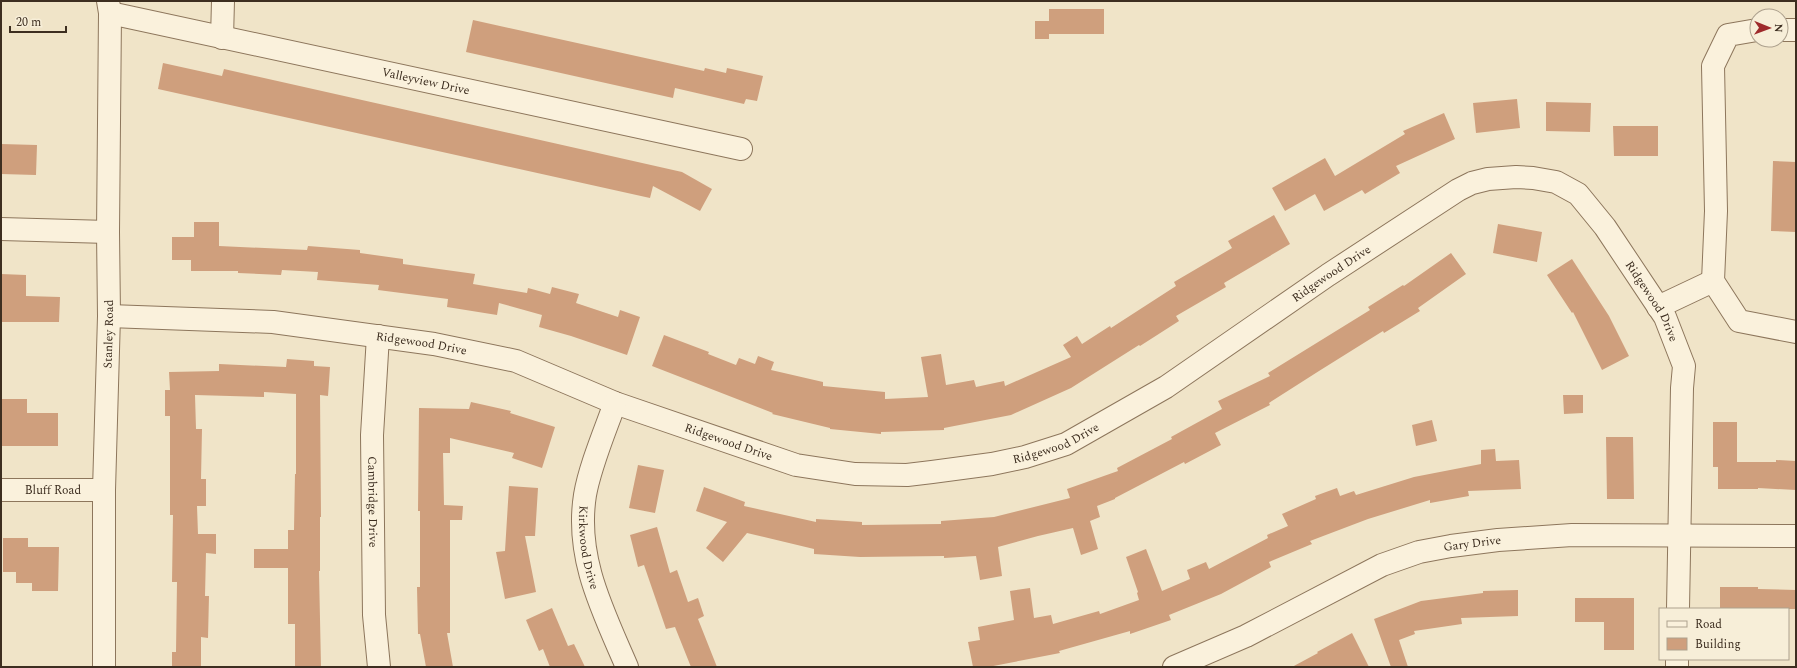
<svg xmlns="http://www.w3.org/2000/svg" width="1797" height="668" viewBox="0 0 1797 668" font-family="Spectral,serif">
<rect width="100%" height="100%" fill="#f0e4c8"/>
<path fill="#cf9f7d" d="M 1049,9 L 1104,9 L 1104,34 L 1049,34 L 1049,39 L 1035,39 L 1035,21 L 1049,21 Z
M 473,20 L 704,71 L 705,68 L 726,73 L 727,68 L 763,76 L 757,101 L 746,99 L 744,104 L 675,88 L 673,98 L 466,52 Z
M 163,63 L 222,76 L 224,69 L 682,172 L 712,189 L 700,211 L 653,186 L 650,198 L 158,89 Z
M 1517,99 L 1520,128 L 1476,133 L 1473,103 Z
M 1546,102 L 1591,103 L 1590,132 L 1546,131 Z
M 1444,113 L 1455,139 L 1396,166 L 1400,173 L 1365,194 L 1362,190 L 1324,211 L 1315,194 L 1285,211 L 1272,188 L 1325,158 L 1335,176 L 1405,134 L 1403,131 Z
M 1613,126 L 1658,126 L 1658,156 L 1614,156 Z
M 1,144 L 37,145 L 36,175 L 1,174 Z
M 1773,161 L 1796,162 L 1796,232 L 1771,231 Z
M 1274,215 L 1290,244 L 1224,283 L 1226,287 L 1176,316 L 1179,321 L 1140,346 L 1139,345 L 1071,388 L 1011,415 L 944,428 L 944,430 L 881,432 L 881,434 L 830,429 L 830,428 L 772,414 L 773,413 L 652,366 L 664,335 L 709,352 L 708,354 L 736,365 L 739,358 L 755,364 L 758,356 L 774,362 L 771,370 L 823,382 L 823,386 L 885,392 L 885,399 L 928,397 L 921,357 L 941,354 L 946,385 L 974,380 L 976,387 L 1004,381 L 1005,386 L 1071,357 L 1063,345 L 1077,336 L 1082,344 L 1110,326 L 1111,328 L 1176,286 L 1174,282 L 1232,248 L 1228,241 Z
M 194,222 L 219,222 L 219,246 L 307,250 L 308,246 L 360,250 L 360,253 L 403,259 L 403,264 L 475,274 L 473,284 L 527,293 L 528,288 L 550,294 L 552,287 L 579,294 L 576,303 L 618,317 L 620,310 L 640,317 L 627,355 L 571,336 L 539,327 L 542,315 L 499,303 L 497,315 L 447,307 L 448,299 L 378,290 L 379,285 L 317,280 L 318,272 L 282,270 L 281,275 L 238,273 L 238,271 L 191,271 L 191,260 L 172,260 L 172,237 L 194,237 Z
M 1498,224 L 1542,232 L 1537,262 L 1493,253 Z
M 1451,253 L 1466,274 L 1418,308 L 1420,311 L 1384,333 L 1383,331 L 1319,371 L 1269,403 L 1270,405 L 1215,433 L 1221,445 L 1185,464 L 1184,462 L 1115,498 L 1115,499 L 1097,506 L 1100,517 L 1090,521 L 1098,549 L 1081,555 L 1073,528 L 1038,536 L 998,547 L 1002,576 L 980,580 L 976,556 L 944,558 L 944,556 L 860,557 L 814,554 L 814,549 L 747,533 L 723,562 L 706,548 L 727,522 L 696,511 L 704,487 L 745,502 L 744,506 L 816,522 L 816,519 L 862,522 L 862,525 L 941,524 L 941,521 L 994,517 L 1070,498 L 1067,489 L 1118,471 L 1117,468 L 1172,439 L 1171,437 L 1222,409 L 1218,401 L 1270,376 L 1268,373 L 1370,310 L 1368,307 L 1403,285 L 1404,286 Z
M 1572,259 L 1609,316 L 1629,356 L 1602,370 L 1573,312 L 1572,313 L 1547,275 Z
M 1,274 L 26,275 L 26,296 L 60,297 L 59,322 L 1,322 Z
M 287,359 L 314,361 L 314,366 L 330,367 L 328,396 L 320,395 L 321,517 L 320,517 L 320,571 L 319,571 L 321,667 L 295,667 L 295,624 L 288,624 L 288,568 L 254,568 L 254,549 L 288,549 L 288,530 L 294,530 L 295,474 L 296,474 L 296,394 L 264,392 L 264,397 L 195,395 L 196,429 L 202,429 L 201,479 L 206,479 L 206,506 L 197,506 L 198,534 L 216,534 L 216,554 L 206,553 L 205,596 L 209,596 L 208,638 L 201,637 L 201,667 L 172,667 L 172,652 L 176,652 L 177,582 L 172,582 L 173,515 L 170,515 L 170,416 L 165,416 L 165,390 L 170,390 L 169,372 L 219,371 L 219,364 L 286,367 Z
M 1563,395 L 1583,395 L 1583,413 L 1564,414 Z
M 1,399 L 27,399 L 27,413 L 58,413 L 58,446 L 1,446 Z
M 471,402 L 511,411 L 510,413 L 555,427 L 542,468 L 512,458 L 514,453 L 450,438 L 450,453 L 443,453 L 444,505 L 463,506 L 462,520 L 450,520 L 450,633 L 447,633 L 453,667 L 426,667 L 420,634 L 418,634 L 417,587 L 420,587 L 420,511 L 418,511 L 419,408 L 469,409 Z
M 1432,420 L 1437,441 L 1416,446 L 1412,425 Z
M 1713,422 L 1737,422 L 1737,462 L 1776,462 L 1776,460 L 1796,461 L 1796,490 L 1758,488 L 1758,489 L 1718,489 L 1718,467 L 1713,467 Z
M 1606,437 L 1633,437 L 1634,499 L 1607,499 Z
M 1495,449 L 1496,461 L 1519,460 L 1521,489 L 1468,491 L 1469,496 L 1430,503 L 1430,500 L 1368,519 L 1310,541 L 1312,544 L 1269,562 L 1271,567 L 1221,594 L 1169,615 L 1171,620 L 1130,634 L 1130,631 L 1059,651 L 1060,653 L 988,667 L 973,667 L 968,642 L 980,640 L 978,627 L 1014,620 L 1010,591 L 1030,588 L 1034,618 L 1051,615 L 1053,624 L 1099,611 L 1100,614 L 1139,600 L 1137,593 L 1138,592 L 1126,557 L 1146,549 L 1162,591 L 1190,579 L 1187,570 L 1206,562 L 1209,569 L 1268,538 L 1267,535 L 1288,526 L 1282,514 L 1316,499 L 1315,496 L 1337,488 L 1340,496 L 1354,491 L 1356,495 L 1414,477 L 1481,464 L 1481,450 Z
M 638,465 L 664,470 L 655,513 L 629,508 Z
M 509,486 L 538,488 L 535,536 L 525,536 L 536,592 L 505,599 L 496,552 L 505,551 Z
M 657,527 L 670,573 L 677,570 L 688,602 L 698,598 L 704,616 L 698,619 L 717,667 L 691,667 L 675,627 L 666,629 L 644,565 L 638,567 L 630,535 Z
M 3,538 L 28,538 L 28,547 L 59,547 L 58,591 L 32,591 L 32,583 L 16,583 L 16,572 L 3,572 Z
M 1720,587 L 1758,587 L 1758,589 L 1796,590 L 1796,609 L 1720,609 Z
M 1518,590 L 1518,616 L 1461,618 L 1462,624 L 1414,631 L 1415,634 L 1399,640 L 1408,667 L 1391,667 L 1374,619 L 1421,601 L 1483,593 L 1483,591 Z
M 1575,598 L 1634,598 L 1634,650 L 1604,650 L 1604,622 L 1575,622 Z
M 552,608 L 568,646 L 574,644 L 585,667 L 550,667 L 543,649 L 539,651 L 526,620 Z
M 1352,633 L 1369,667 L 1292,667 L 1318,653 L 1317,652 Z"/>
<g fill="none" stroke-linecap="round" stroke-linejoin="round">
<g stroke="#8d765c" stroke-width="24">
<g id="minor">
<path id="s1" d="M 110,13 L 741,149"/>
<path d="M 1757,30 L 1728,35 L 1713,66 L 1716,211 L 1713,281 L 1739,321 L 1796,332"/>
<path d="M 1781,30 L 1796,30"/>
<path d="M 222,38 L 223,1"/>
<path d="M 1,229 L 108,232"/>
<path d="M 1658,307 L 1713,281"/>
<path id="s2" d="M 109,316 L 273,322 L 434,344 L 516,361 L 615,403 L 796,465 L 855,474 L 907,475 L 932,472 L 992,464 L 1025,457 L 1066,444 L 1166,387 L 1328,275 L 1458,190 L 1472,183 L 1488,179 L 1516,177 L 1533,178 L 1556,182 L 1578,194 L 1605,227 L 1665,317 L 1684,366 L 1682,388 L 1678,609"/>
<path id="s3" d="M 378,336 L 372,435 L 374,615 L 379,667"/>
<path id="s4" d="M 615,403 C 605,431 590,466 585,495 C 575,558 603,611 627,667"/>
<path id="s5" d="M 1,490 L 104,490"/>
<path id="s6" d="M 104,667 L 104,490 L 109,316 L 108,232 L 110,13 L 108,1"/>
<path id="s7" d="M 1174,667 L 1246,636 L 1382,565 L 1419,552 L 1451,546 L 1498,540 L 1572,535 L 1796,536"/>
<path d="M 1677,667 L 1677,659"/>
</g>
</g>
<use href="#minor" stroke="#faf1dc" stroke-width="22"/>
</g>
<g text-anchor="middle" stroke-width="3.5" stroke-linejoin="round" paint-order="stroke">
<g font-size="12" fill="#3d2e20" stroke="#f7eed8">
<text dy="4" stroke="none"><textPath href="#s1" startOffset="323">Valleyview Drive</textPath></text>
<text dy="4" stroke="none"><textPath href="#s2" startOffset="1299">Ridgewood Drive</textPath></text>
<text dy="4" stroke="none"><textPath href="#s2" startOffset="1707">Ridgewood Drive</textPath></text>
<text dy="4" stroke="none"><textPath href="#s6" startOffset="333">Stanley Road</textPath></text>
<text dy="4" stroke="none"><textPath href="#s2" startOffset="314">Ridgewood Drive</textPath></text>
<text dy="4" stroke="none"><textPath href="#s2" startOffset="638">Ridgewood Drive</textPath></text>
<text dy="4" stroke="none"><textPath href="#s2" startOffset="974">Ridgewood Drive</textPath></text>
<text dy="4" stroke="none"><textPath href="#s5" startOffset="52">Bluff Road</textPath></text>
<text dy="4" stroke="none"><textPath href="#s3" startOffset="166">Cambridge Drive</textPath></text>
<text dy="4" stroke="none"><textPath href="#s7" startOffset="325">Gary Drive</textPath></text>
<text dy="4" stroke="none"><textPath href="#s4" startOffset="150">Kirkwood Drive</textPath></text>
</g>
</g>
<rect width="1797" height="668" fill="none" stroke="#3d2e20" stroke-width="4"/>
<rect x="1659" y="608" width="130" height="52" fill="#f7eed8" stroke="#ada18e"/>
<rect x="1667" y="621" width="20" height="6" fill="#faf1dc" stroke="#ada18e"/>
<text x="1695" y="628" font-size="12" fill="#3d2e20">Road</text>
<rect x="1667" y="638" width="20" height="12" fill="#cf9f7d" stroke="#ada18e"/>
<text x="1695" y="648" font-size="12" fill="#3d2e20">Building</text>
<g transform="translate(1769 28) rotate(91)"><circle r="19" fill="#f7eed8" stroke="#ada18e"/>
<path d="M0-3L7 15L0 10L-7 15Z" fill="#9e2a2b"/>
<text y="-6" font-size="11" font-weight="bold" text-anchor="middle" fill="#3d2e20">N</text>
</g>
<path d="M10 26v6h56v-6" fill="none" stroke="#3d2e20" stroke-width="2"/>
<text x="16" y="26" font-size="12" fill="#3d2e20" stroke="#f7eed8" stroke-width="3" paint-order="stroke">20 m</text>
</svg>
